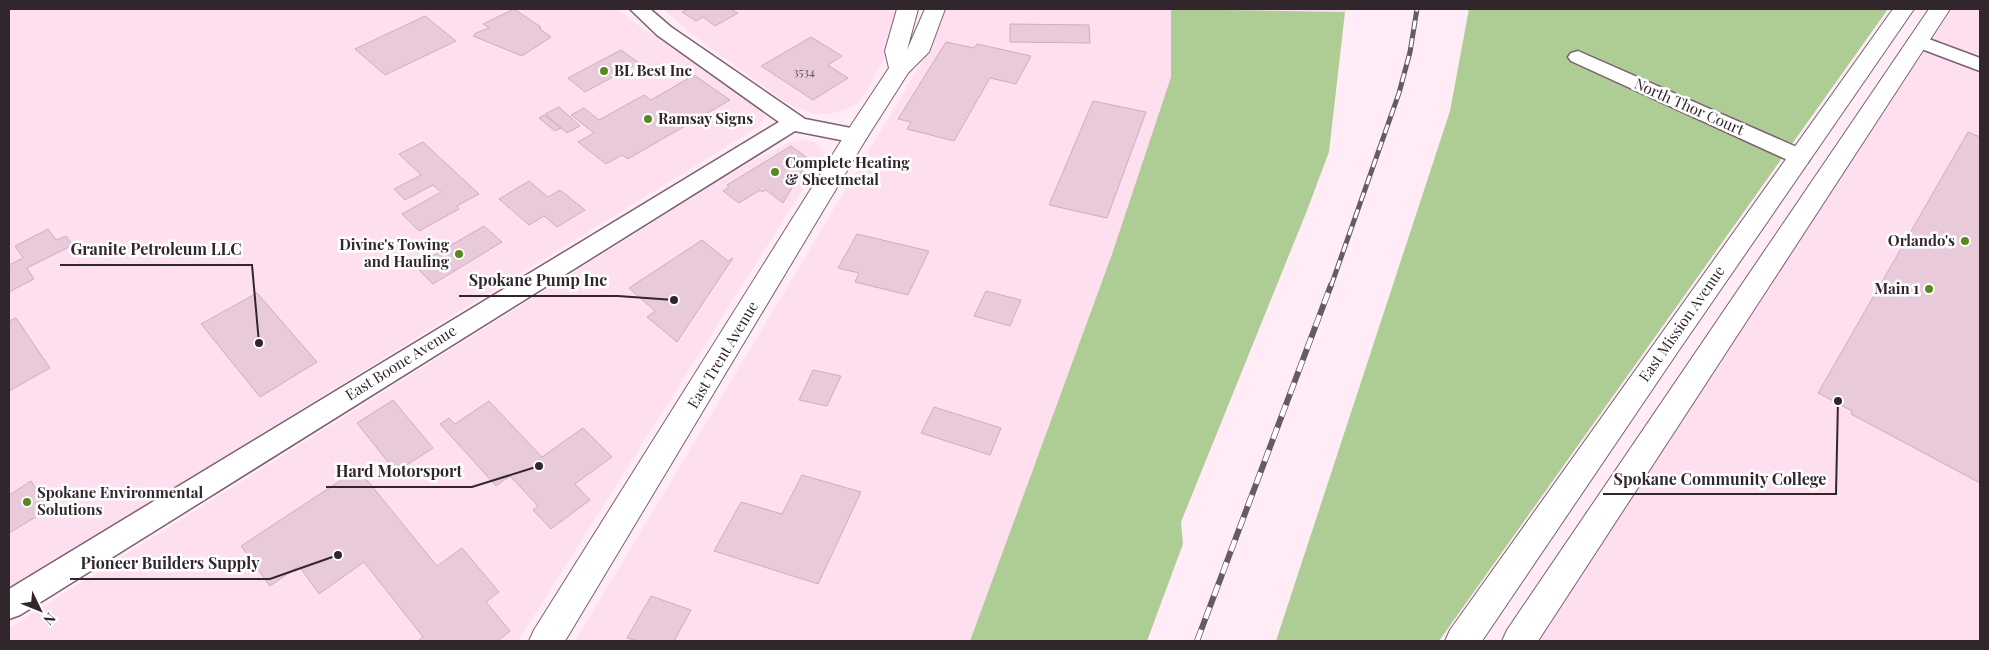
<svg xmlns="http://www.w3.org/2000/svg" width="1989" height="650" viewBox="0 0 1989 650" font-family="'Playfair Display',serif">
<rect width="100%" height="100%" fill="#ffecf6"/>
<path fill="#fedff0" d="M 9,9 L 618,9 L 635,23 L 761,108 L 765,114 L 764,120 L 758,127 L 9,589 Z
M 663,9 L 898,9 L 897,22 L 884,58 L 868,89 L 857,104 L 843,110 L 828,114 L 814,114 L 788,104 L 693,35 Z
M 944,9 L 1347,9 L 1345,12 L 1171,9 L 1171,77 L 1111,257 L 970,641 L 575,641 L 925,57 Z
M 1952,9 L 1980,9 L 1980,641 L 1537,641 Z
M 800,140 L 814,142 L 822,148 L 824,153 L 821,160 L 518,641 L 9,641 L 9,628 L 673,210 L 754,160 L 790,142 Z"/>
<path fill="#aecd95" d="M 1171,9 L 1345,12 L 1329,152 L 1306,213 L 1181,522 L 1183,544 L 1147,641 L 970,641 L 1111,257 L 1171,77 Z
M 1469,9 L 1888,9 L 1439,641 L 1276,641 L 1450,111 Z"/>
<path fill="#e9cadb" stroke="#ccaebe" d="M 514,9 L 541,27 L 539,28 L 551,37 L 522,56 L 473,36 L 476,33 L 489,28 L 483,24 Z
M 688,9 L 730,9 L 738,13 L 715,26 L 703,17 L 696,21 L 682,12 Z
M 425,16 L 456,41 L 385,75 L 355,49 Z
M 1010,24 L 1089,25 L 1090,43 L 1010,42 Z
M 811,37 L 842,56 L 828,65 L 848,78 L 813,100 L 761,66 Z
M 946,42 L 974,48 L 977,44 L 1031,56 L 1016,84 L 990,78 L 954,141 L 907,129 L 911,122 L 898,119 Z
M 621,50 L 639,63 L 585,92 L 568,78 Z
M 694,75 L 730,100 L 628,159 L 622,155 L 606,164 L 578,142 L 594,133 L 571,115 L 584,108 L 599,120 L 644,95 L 651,100 Z
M 1093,101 L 1146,112 L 1107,218 L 1049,205 Z
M 559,107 L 580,126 L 567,133 L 545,114 Z
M 544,115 L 561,128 L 555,131 L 539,118 Z
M 1968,132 L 1980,137 L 1980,483 L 1851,414 L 1852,411 L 1818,393 Z
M 423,142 L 479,194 L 457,206 L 459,209 L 419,231 L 402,214 L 441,192 L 433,185 L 405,200 L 394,189 L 421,175 L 399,154 Z
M 791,146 L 809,159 L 783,203 L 766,190 L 762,192 L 760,190 L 739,203 L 723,191 L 729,187 L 727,185 Z
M 529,181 L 548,197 L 560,190 L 585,210 L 557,227 L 544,216 L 529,225 L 499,199 Z
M 484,226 L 502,242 L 433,284 L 415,266 Z
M 48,229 L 56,240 L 66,236 L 73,245 L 27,268 L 34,279 L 9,292 L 9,265 L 23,258 L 15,246 Z
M 857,234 L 929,251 L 908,295 L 855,282 L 859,273 L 838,268 Z
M 702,240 L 728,261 L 733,258 L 677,342 L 647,317 L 655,311 L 629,288 Z
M 986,291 L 1021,300 L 1010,326 L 974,316 Z
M 257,293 L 317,362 L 260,397 L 201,324 Z
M 16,318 L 50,368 L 9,391 L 9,321 Z
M 813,370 L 841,376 L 827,406 L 799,400 Z
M 393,400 L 433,448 L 396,472 L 357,423 Z
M 489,401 L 542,457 L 583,428 L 612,457 L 575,484 L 590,500 L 551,529 L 533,510 L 538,506 L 510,476 L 496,486 L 440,424 L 449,418 L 455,424 Z
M 934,407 L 1001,428 L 990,455 L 921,433 Z
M 358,469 L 437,566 L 462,548 L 499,592 L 486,602 L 510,631 L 498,641 L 418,641 L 423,637 L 364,562 L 319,594 L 299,566 L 270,586 L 241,546 Z
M 802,475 L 861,492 L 818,584 L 714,551 L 741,502 L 782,514 Z
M 31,481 L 49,509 L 9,533 L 9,495 Z
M 651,596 L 691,610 L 674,641 L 637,641 L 627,638 Z"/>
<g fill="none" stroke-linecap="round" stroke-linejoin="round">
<g stroke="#7c6170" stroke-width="3">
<path id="minor" d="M 630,9 L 650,9 L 671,27 L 805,119 L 856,129 L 864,131 L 867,136 L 864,141 L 856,143 L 795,131 L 20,615 L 9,619 L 9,589 L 779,122 L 657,35 Z
M 1918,35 L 1980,58 L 1980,71 L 1911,45 L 1908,41 L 1911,37 Z
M 1578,51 L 1808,152 L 1811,157 L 1808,162 L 1800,164 L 1792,162 L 1571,61 L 1568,57 L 1571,53 Z"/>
</g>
<g stroke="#7c6170" stroke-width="2">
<path id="major" d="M 897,9 L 918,9 L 907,50 L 925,9 L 945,9 L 929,52 L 908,73 L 866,139 L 565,641 L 529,641 L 534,630 L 848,130 L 889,68 L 885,51 Z
M 1893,9 L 1914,9 L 1679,350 L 1482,641 L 1445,641 L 1450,630 Z
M 1929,9 L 1950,9 L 1538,641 L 1502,641 L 1507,630 Z"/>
</g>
<use href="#minor" fill="#fff" fill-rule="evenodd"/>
<use href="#major" fill="#fff" fill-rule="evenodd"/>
<g stroke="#685a62" stroke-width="5">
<path id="rail-far1" d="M 1331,286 L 1399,93 L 1410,52 L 1417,9"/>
</g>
<g stroke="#685a62" stroke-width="6">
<path id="rail" d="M 1197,641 L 1331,285"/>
</g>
<use href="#rail-far1" stroke="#fff" stroke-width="3" stroke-dasharray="9" stroke-linecap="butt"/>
<use href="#rail" stroke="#fff" stroke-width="4.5" stroke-dasharray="12" stroke-linecap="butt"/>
</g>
<g fill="#58891f" stroke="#fff" stroke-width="2">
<circle cx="604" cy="71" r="5"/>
<circle cx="648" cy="119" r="5"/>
<circle cx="775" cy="172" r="5"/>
<circle cx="1965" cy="241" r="5"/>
<circle cx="459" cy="254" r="5"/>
<circle cx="1929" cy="289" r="5"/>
<circle cx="27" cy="502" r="5"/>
</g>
<g text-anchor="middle" stroke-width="5" stroke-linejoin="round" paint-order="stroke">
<g font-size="12" fill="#604f58">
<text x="804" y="76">3534</text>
</g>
<g font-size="15" font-weight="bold" fill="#32262d" stroke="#fff" text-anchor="start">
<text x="614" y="76">BL Best Inc</text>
<text x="658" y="124">Ramsay Signs</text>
<text x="785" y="168">Complete Heating<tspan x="785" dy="17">&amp; Sheetmetal</tspan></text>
<text x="1955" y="246" text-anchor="end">Orlando's</text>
<text x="449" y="250" text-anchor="end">Divine's Towing<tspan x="449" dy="17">and Hauling</tspan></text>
<text x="1919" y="294" text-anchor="end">Main 1</text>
<text x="37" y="498">Spokane Environmental<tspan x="37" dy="17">Solutions</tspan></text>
</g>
<g font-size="15" fill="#32262d" stroke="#fff">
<text transform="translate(1689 107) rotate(24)" y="5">North Thor Court</text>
<text transform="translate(1682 324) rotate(-55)" y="5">East Mission Avenue</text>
<text transform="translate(723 355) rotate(-59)" y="5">East Trent Avenue</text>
<text transform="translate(401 363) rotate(-32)" y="5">East Boone Avenue</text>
</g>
</g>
<path fill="none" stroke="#32262d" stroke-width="2" d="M259 343L252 265H60M674 300L618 296H459M539 466L472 487H326M1838 401L1836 494H1603M338 555L270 579H70"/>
<g fill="#32262d" stroke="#fff" stroke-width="2">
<circle cx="259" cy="343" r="5"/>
<circle cx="674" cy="300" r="5"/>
<circle cx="539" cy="466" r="5"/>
<circle cx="1838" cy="401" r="5"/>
<circle cx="338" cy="555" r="5"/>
</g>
<g font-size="16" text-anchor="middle" font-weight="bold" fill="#32262d" stroke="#fff" stroke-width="5" stroke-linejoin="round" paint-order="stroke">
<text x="156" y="255">Granite Petroleum LLC</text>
<text x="538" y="286">Spokane Pump Inc</text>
<text x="399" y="477">Hard Motorsport</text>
<text x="1720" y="485">Spokane Community College</text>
<text x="170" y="569">Pioneer Builders Supply</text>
</g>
<rect width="1989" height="650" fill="none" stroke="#32262d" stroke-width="20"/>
<g transform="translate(40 610) rotate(133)" stroke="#ffffff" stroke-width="4" paint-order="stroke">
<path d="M0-4L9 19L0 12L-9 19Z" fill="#32262d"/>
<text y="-8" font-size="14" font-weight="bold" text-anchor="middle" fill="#32262d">N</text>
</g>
</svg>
